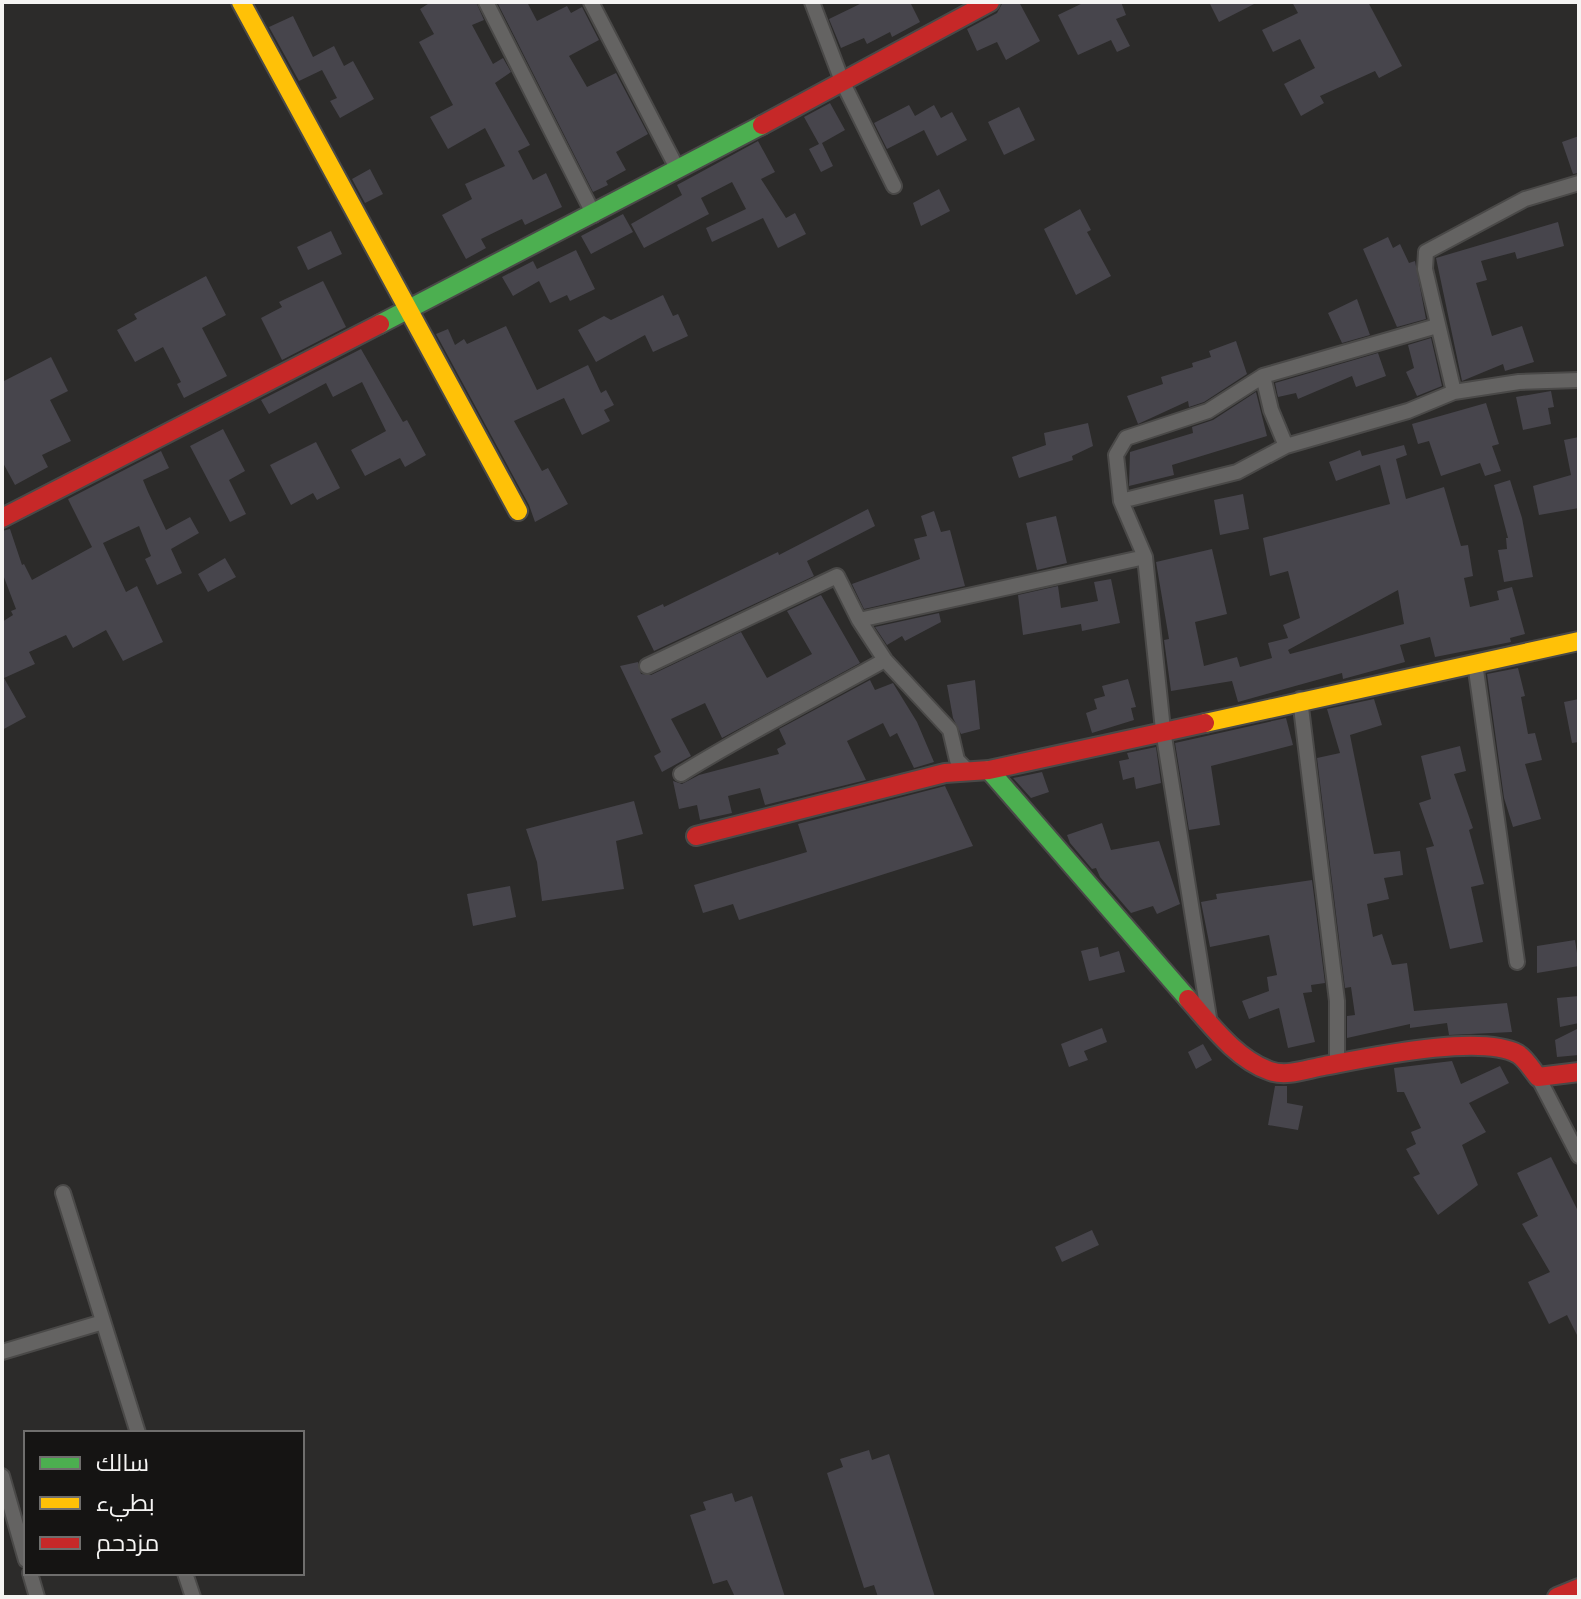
<svg xmlns="http://www.w3.org/2000/svg" width="1581" height="1599" viewBox="0 0 1581 1599" font-family="'Golos Text',Cairo,sans-serif">
<rect width="100%" height="100%" fill="#2c2b2a"/>
<path fill="#47454c" fill-rule="evenodd" d="M 431,2 L 476,2 L 484,20 L 472,25 L 493,64 L 503,58 L 511,72 L 495,83 L 530,145 L 518,151 L 533,180 L 546,173 L 562,207 L 525,225 L 522,219 L 481,239 L 486,248 L 466,259 L 442,215 L 472,199 L 465,184 L 505,166 L 485,128 L 448,149 L 430,117 L 453,105 L 419,42 L 434,34 L 420,9 Z
M 497,2 L 527,2 L 537,21 L 567,6 L 571,13 L 582,7 L 599,40 L 569,56 L 587,87 L 616,73 L 648,134 L 616,152 L 626,170 L 606,181 L 608,185 L 593,192 Z
M 864,2 L 910,2 L 920,22 L 892,37 L 890,32 L 867,44 L 864,38 L 841,48 L 829,19 Z
M 1003,2 L 1019,2 L 1040,41 L 1006,60 L 997,42 L 977,51 L 967,29 L 997,13 Z
M 1085,2 L 1121,2 L 1126,15 L 1116,19 L 1130,46 L 1117,52 L 1111,40 L 1078,55 L 1058,15 Z
M 1209,2 L 1258,2 L 1219,22 Z
M 1292,2 L 1368,2 L 1402,66 L 1379,78 L 1375,71 L 1320,96 L 1324,103 L 1301,116 L 1284,84 L 1315,68 L 1300,39 L 1273,52 L 1262,30 L 1298,13 Z
M 293,16 L 313,57 L 334,46 L 344,66 L 353,61 L 374,99 L 340,118 L 330,101 L 337,98 L 322,70 L 299,81 L 269,27 Z
M 830,103 L 845,130 L 822,143 L 833,166 L 821,172 L 809,149 L 819,144 L 804,117 Z
M 909,105 L 915,116 L 934,105 L 941,118 L 952,112 L 967,140 L 937,156 L 924,130 L 887,149 L 874,123 Z
M 1019,107 L 1035,140 L 1004,155 L 988,122 Z
M 1579,136 L 1579,173 L 1573,174 L 1562,142 Z
M 758,141 L 775,172 L 761,179 L 786,218 L 795,213 L 806,234 L 778,248 L 763,218 L 712,242 L 706,228 L 746,209 L 732,182 L 701,198 L 709,214 L 644,248 L 631,224 L 682,195 L 677,185 Z
M 370,169 L 383,194 L 365,203 L 352,179 Z
M 939,189 L 950,211 L 921,226 L 913,203 Z
M 1080,209 L 1091,230 L 1087,232 L 1111,276 L 1076,295 L 1044,229 Z
M 623,214 L 633,232 L 591,254 L 581,236 Z
M 1558,222 L 1564,246 L 1517,259 L 1515,252 L 1481,261 L 1487,280 L 1476,283 L 1492,336 L 1522,326 L 1534,362 L 1505,371 L 1503,364 L 1462,381 L 1436,258 Z
M 331,231 L 342,254 L 308,270 L 297,247 Z
M 1388,237 L 1393,248 L 1400,244 L 1409,263 L 1415,261 L 1426,319 L 1397,327 L 1363,249 Z
M 576,250 L 595,289 L 570,301 L 567,295 L 550,303 L 539,281 L 513,296 L 502,277 L 533,261 L 537,269 Z
M 206,276 L 226,315 L 202,328 L 227,376 L 184,398 L 177,384 L 181,382 L 163,347 L 135,362 L 117,330 L 137,319 L 134,314 Z
M 323,281 L 346,327 L 282,360 L 261,318 L 282,307 L 279,302 Z
M 663,295 L 673,316 L 678,314 L 688,336 L 653,352 L 645,335 L 596,362 L 578,330 L 604,316 L 611,320 Z
M 1357,299 L 1370,335 L 1342,343 L 1328,313 Z
M 506,326 L 537,390 L 588,365 L 601,393 L 606,390 L 614,405 L 604,410 L 610,421 L 582,435 L 564,398 L 514,421 L 542,471 L 548,468 L 568,504 L 535,522 L 529,505 L 436,334 L 448,329 L 455,345 L 464,339 L 467,344 Z
M 1431,338 L 1442,386 L 1417,396 L 1406,372 L 1414,368 L 1408,345 Z
M 1236,341 L 1247,374 L 1204,402 L 1189,407 L 1188,401 L 1138,424 L 1127,396 L 1163,384 L 1161,377 L 1193,367 L 1192,363 L 1211,357 L 1209,351 Z
M 361,349 L 403,422 L 407,420 L 426,455 L 405,467 L 400,458 L 365,476 L 351,450 L 386,431 L 362,382 L 333,397 L 326,383 L 269,414 L 261,400 Z
M 1378,353 L 1386,376 L 1356,387 L 1352,376 L 1298,399 L 1296,393 L 1278,397 L 1275,383 Z
M 51,357 L 68,391 L 50,400 L 71,441 L 42,455 L 48,467 L 15,485 L 2,461 L 2,382 Z
M 1551,391 L 1554,407 L 1548,408 L 1551,424 L 1523,430 L 1516,397 Z
M 1256,392 L 1267,436 L 1172,465 L 1174,475 L 1129,486 L 1130,452 L 1193,433 L 1192,427 L 1213,420 Z
M 1486,403 L 1499,444 L 1492,446 L 1501,471 L 1485,476 L 1480,463 L 1441,476 L 1429,441 L 1418,444 L 1412,424 Z
M 1088,423 L 1093,446 L 1072,456 L 1073,460 L 1019,478 L 1012,457 L 1046,445 L 1044,433 Z
M 223,429 L 245,471 L 229,480 L 246,514 L 230,522 L 190,446 Z
M 1579,437 L 1579,508 L 1539,515 L 1533,486 L 1571,475 L 1564,440 Z
M 316,442 L 340,488 L 317,500 L 313,493 L 291,505 L 270,465 Z
M 1404,445 L 1407,455 L 1396,459 L 1406,499 L 1444,487 L 1461,546 L 1468,545 L 1473,576 L 1464,578 L 1470,607 L 1499,600 L 1497,591 L 1512,587 L 1525,634 L 1510,638 L 1511,642 L 1435,657 L 1430,637 L 1400,645 L 1405,662 L 1343,679 L 1342,673 L 1238,702 L 1232,681 L 1171,691 L 1164,640 L 1169,639 L 1156,562 L 1212,549 L 1227,614 L 1195,622 L 1204,666 L 1237,657 L 1240,667 L 1272,658 L 1268,643 L 1288,638 L 1283,625 L 1300,618 L 1288,571 L 1270,576 L 1263,538 L 1390,504 L 1380,465 L 1336,481 L 1329,462 L 1360,450 L 1362,456 ZM 1398,590 L 1404,624 L 1290,654 L 1288,650 Z
M 161,451 L 169,468 L 143,480 L 148,492 L 166,530 L 190,517 L 199,533 L 171,549 L 182,573 L 157,585 L 145,559 L 151,556 L 139,526 L 103,543 L 126,592 L 137,586 L 163,642 L 123,661 L 106,630 L 73,648 L 66,635 L 29,652 L 35,664 L 4,678 L 26,717 L 2,730 L 2,622 L 13,615 L 11,611 L 16,609 L 2,572 L 2,531 L 10,529 L 22,565 L 24,564 L 32,580 L 92,547 L 68,499 Z
M 1510,480 L 1522,518 L 1533,577 L 1504,582 L 1498,550 L 1507,549 L 1506,538 L 1508,538 L 1494,485 Z
M 1243,494 L 1249,529 L 1220,535 L 1214,500 Z
M 868,509 L 875,526 L 807,561 L 814,576 L 654,651 L 637,616 L 663,604 L 664,607 L 778,552 L 779,555 Z
M 934,511 L 941,532 L 950,530 L 965,586 L 864,609 L 852,584 L 920,559 L 914,539 L 927,536 L 921,516 Z
M 1056,516 L 1067,563 L 1037,570 L 1026,523 Z
M 225,558 L 236,577 L 208,592 L 198,574 Z
M 1111,579 L 1120,623 L 1082,631 L 1081,624 L 1023,635 L 1018,595 L 1058,586 L 1061,608 L 1098,601 L 1094,582 Z
M 821,595 L 860,663 L 722,738 L 705,703 L 671,719 L 691,756 L 662,772 L 654,756 L 661,752 L 620,666 L 638,662 L 641,674 L 651,675 L 741,632 L 767,678 L 812,654 L 787,611 Z
M 939,613 L 941,622 L 905,641 L 902,636 L 887,645 L 875,627 Z
M 1518,668 L 1525,696 L 1521,697 L 1528,734 L 1535,733 L 1542,760 L 1525,764 L 1541,819 L 1513,827 L 1504,798 L 1487,674 Z
M 1128,679 L 1136,707 L 1131,708 L 1134,720 L 1092,733 L 1086,713 L 1097,709 L 1094,699 L 1105,696 L 1102,686 Z
M 870,680 L 875,690 L 893,683 L 917,722 L 934,762 L 914,768 L 897,733 L 890,737 L 883,723 L 847,741 L 866,780 L 765,805 L 760,788 L 728,796 L 732,813 L 700,820 L 697,805 L 679,809 L 673,781 L 682,784 L 699,775 L 779,754 L 777,749 L 786,744 L 779,729 Z
M 975,680 L 980,729 L 961,734 L 953,718 L 947,685 Z
M 1374,699 L 1382,725 L 1350,735 L 1374,854 L 1400,851 L 1403,875 L 1384,878 L 1389,899 L 1367,904 L 1373,937 L 1382,934 L 1392,965 L 1407,963 L 1414,1011 L 1507,1003 L 1512,1032 L 1449,1035 L 1447,1023 L 1410,1028 L 1410,1024 L 1347,1038 L 1347,1016 L 1355,1015 L 1351,987 L 1345,988 L 1317,758 L 1340,753 L 1327,709 Z
M 1579,699 L 1579,742 L 1572,743 L 1564,702 Z
M 1286,718 L 1293,745 L 1211,766 L 1220,825 L 1189,830 L 1175,743 Z
M 1460,746 L 1466,771 L 1454,774 L 1473,828 L 1469,830 L 1484,884 L 1471,887 L 1483,942 L 1450,949 L 1426,848 L 1434,846 L 1419,803 L 1431,799 L 1421,756 Z
M 1156,747 L 1161,783 L 1136,789 L 1134,777 L 1123,780 L 1119,761 L 1129,759 L 1127,753 Z
M 1042,772 L 1049,792 L 1031,798 L 1013,778 Z
M 945,786 L 973,846 L 739,920 L 733,904 L 703,913 L 694,885 L 807,852 L 798,824 Z
M 634,801 L 643,834 L 616,841 L 624,889 L 542,901 L 537,862 L 526,829 Z
M 1102,823 L 1111,850 L 1159,841 L 1180,904 L 1157,914 L 1153,906 L 1131,913 L 1100,877 L 1096,868 L 1092,869 L 1070,843 L 1067,835 Z
M 1312,880 L 1325,983 L 1311,985 L 1312,992 L 1303,993 L 1315,1042 L 1288,1048 L 1279,1008 L 1249,1019 L 1242,1001 L 1269,991 L 1267,977 L 1277,975 L 1269,935 L 1210,947 L 1201,902 L 1217,899 L 1216,894 Z
M 510,886 L 516,917 L 473,926 L 467,894 Z
M 1575,940 L 1579,966 L 1537,973 L 1537,946 Z
M 1098,947 L 1100,957 L 1119,951 L 1125,972 L 1089,981 L 1081,951 Z
M 1579,996 L 1579,1023 L 1560,1027 L 1557,998 Z
M 1102,1028 L 1107,1042 L 1084,1051 L 1088,1060 L 1069,1067 L 1061,1044 Z
M 1579,1028 L 1579,1055 L 1557,1057 L 1555,1040 Z
M 1203,1044 L 1212,1060 L 1196,1069 L 1188,1052 Z
M 1452,1061 L 1461,1084 L 1500,1066 L 1509,1083 L 1469,1103 L 1486,1132 L 1462,1145 L 1478,1185 L 1438,1215 L 1413,1177 L 1420,1174 L 1406,1149 L 1416,1144 L 1411,1132 L 1421,1128 L 1404,1092 L 1397,1092 L 1394,1068 Z
M 1275,1086 L 1287,1086 L 1287,1103 L 1303,1106 L 1298,1130 L 1268,1125 Z
M 1551,1157 L 1579,1213 L 1579,1339 L 1567,1315 L 1549,1324 L 1528,1282 L 1550,1272 L 1522,1224 L 1538,1216 L 1517,1173 Z
M 1092,1230 L 1099,1245 L 1062,1262 L 1055,1247 Z
M 869,1450 L 872,1460 L 889,1454 L 935,1597 L 878,1597 L 874,1585 L 864,1588 L 827,1473 L 843,1467 L 840,1459 Z
M 732,1493 L 735,1502 L 752,1496 L 785,1597 L 735,1597 L 727,1580 L 713,1584 L 690,1515 L 706,1510 L 703,1502 Z"/>
<g fill="none" stroke-linecap="round" stroke-linejoin="round">
<g stroke="#4a4948" stroke-width="18">
<path id="street" d="M 486,2 L 594,215
M 591,2 L 677,168
M 812,2 L 842,81 L 894,186
M 1454,392 L 1425,269 L 1426,252 L 1525,199 L 1579,183
M 1286,446 L 1271,410 L 1263,376 L 1437,326
M 1121,501 L 1237,472 L 1286,446 L 1408,411 L 1454,392 L 1519,382 L 1579,380
M 859,620 L 1145,557
M 1475,663 L 1517,962
M 647,666 L 837,576 L 859,620 L 885,660 L 950,730 L 957,760 L 967,770
M 1300,699 L 1337,1001 L 1337,1065
M 681,774 C 747,733 817,698 885,660
M 1210,1024 L 1163,730 L 1145,557 L 1121,501 L 1116,455 L 1126,438 L 1208,411 L 1263,376
M 1538,1077 L 1579,1156
M 63,1193 L 138,1433
M 2,1352 L 103,1322
M 2,1476 L 26,1560
M 30,1573 L 37,1597
M 185,1573 L 193,1597"/>
</g>
<g stroke="#4a4948" stroke-width="22">
<path id="fast" d="M 380,324 L 762,125
M 989,770 L 1188,999"/>
</g>
<g stroke="#4a4948" stroke-width="22">
<path id="slow" d="M 241,2 L 518,511
M 1205,723 L 1579,641"/>
</g>
<g stroke="#4a4948" stroke-width="22">
<path id="jam" d="M 762,125 L 990,2
M 2,518 L 380,324
M 696,836 L 945,773 L 989,770 L 1205,723
M 1188,999 C 1211,1025 1236,1059 1270,1071 C 1287,1077 1307,1069 1324,1066 C 1367,1058 1480,1033 1518,1054 C 1526,1059 1532,1070 1538,1077 L 1579,1072
M 1557,1597 L 1579,1588"/>
</g>
<use href="#street" stroke="#646362" stroke-width="14"/>
<use href="#fast" stroke="#4caf50" stroke-width="18"/>
<use href="#slow" stroke="#ffc107" stroke-width="18"/>
<use href="#jam" stroke="#c62828" stroke-width="18"/>
</g>
<rect width="1581" height="1599" fill="none" stroke="#f5f4f3" stroke-width="8"/>
<rect x="24" y="1431" width="280" height="144" fill="#151413" stroke="#6f6e6d" stroke-width="2"/>
<rect x="40" y="1457" width="40" height="12" fill="#4caf50" stroke="#6f6e6d" stroke-width="2"/>
<text x="96" y="1471" font-size="24" fill="#f5f4f3">سالك</text>
<rect x="40" y="1497" width="40" height="12" fill="#ffc107" stroke="#6f6e6d" stroke-width="2"/>
<text x="96" y="1511" font-size="24" fill="#f5f4f3">بطيء</text>
<rect x="40" y="1537" width="40" height="12" fill="#c62828" stroke="#6f6e6d" stroke-width="2"/>
<text x="96" y="1551" font-size="24" fill="#f5f4f3">مزدحم</text>
</svg>
